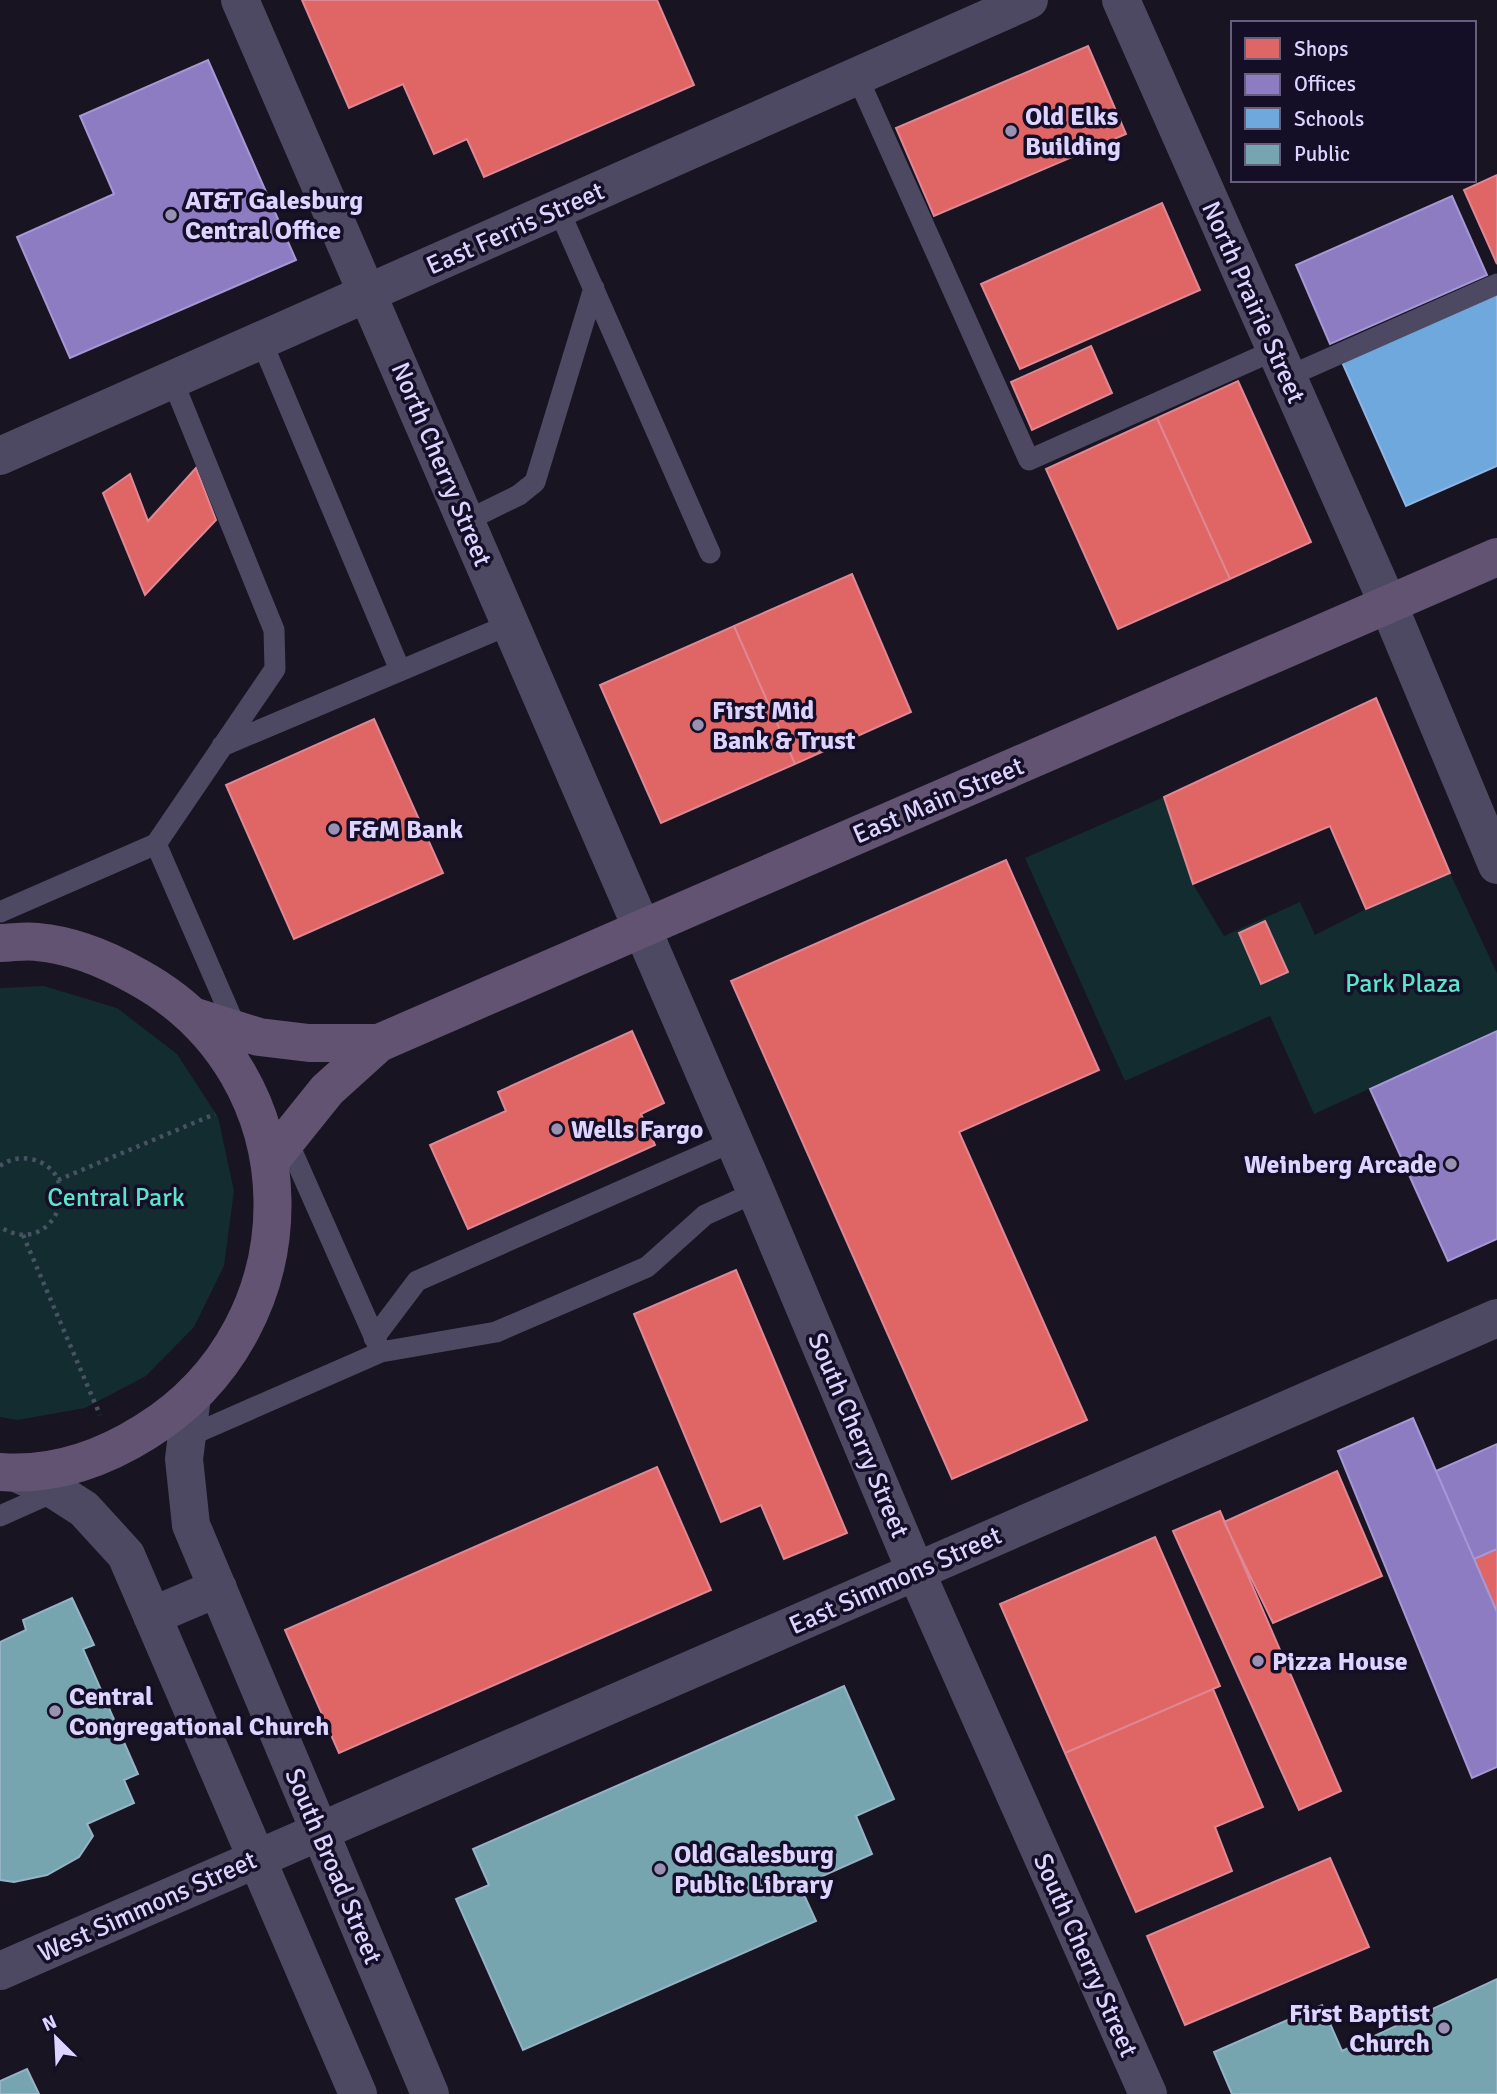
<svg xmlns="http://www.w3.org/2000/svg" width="1497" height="2094" viewBox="0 0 1497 2094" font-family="Signika,sans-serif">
<rect width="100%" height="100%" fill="#181421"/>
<path fill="#122c30" d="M 1164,797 L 1193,884 L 1224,936 L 1300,902 L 1315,935 L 1366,909 L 1450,873 L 1497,973 L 1497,1031 L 1314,1114 L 1270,1016 L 1125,1081 L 1025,858 Z
M 44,986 L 117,1008 L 177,1054 L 218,1117 L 234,1191 L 224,1266 L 194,1327 L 146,1376 L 85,1408 L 18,1420 L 0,1417 L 0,988 Z"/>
<path fill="#e06666" stroke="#df8794" stroke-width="2" d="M 302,0 L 657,0 L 694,85 L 484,177 L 467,139 L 434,154 L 403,84 L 349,108 Z
M 1088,46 L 1126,134 L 934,216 L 896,128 Z
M 1497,175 L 1497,264 L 1464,190 Z
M 1162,203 L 1200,290 L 1020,369 L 981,284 Z
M 1091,346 L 1112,393 L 1032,430 L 1011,382 Z
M 1238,381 L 1311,542 L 1230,579 L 1157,418 Z
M 1157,418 L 1230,579 L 1118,629 L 1046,469 Z
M 196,468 L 216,520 L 145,595 L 103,493 L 130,474 L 148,521 Z
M 852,574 L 911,712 L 795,764 L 734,626 Z
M 734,626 L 795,764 L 661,823 L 600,685 Z
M 1376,698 L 1450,873 L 1366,909 L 1330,826 L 1193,884 L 1164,797 Z
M 374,719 L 443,873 L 294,939 L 226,785 Z
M 1006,860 L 1099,1070 L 959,1132 L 1087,1420 L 952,1479 L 731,981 Z
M 1265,921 L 1288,972 L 1261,984 L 1239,933 Z
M 632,1031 L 664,1103 L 641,1114 L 655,1145 L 468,1229 L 430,1145 L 506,1111 L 498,1092 Z
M 736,1270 L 847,1533 L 784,1559 L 761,1505 L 721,1522 L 634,1314 Z
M 657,1467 L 711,1590 L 339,1753 L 285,1630 Z
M 1337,1471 L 1382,1576 L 1273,1623 L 1224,1522 Z
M 1220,1511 L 1341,1791 L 1299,1810 L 1173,1531 Z
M 1155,1537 L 1220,1686 L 1065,1753 L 1000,1604 Z
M 1497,1549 L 1497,1612 L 1474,1559 Z
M 1213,1689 L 1263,1807 L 1215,1827 L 1232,1871 L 1136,1912 L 1065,1753 Z
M 1330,1858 L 1369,1947 L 1185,2025 L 1147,1936 Z"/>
<path fill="#8e7cc3" stroke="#a697d5" stroke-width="2" d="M 208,60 L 296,260 L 70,358 L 17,237 L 114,194 L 80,116 Z
M 1452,196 L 1487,275 L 1330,344 L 1296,265 Z
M 1497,1031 L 1497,1239 L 1448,1261 L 1370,1089 Z
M 1413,1418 L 1497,1612 L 1497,1767 L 1472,1778 L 1338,1451 Z
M 1497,1444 L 1497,1549 L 1474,1559 L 1436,1471 Z"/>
<path fill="#6fa8dc" stroke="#90b6e6" stroke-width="2" d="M 1497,294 L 1497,466 L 1406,506 L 1342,362 Z"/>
<path fill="#76a5af" stroke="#95b3c7" stroke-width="2" d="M 72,1598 L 94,1645 L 83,1649 L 138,1774 L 124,1780 L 134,1803 L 87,1824 L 93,1836 L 79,1857 L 47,1875 L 14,1882 L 0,1880 L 0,1642 L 26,1630 L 23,1620 Z
M 844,1686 L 894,1799 L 856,1816 L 872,1854 L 800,1886 L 816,1921 L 523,2050 L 456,1899 L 489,1885 L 473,1849 Z
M 1497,1979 L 1497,2094 L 1232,2094 L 1214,2052 L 1322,2005 L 1342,2051 Z
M 27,2069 L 39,2094 L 0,2094 L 0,2081 Z"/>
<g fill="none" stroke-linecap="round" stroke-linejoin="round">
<path stroke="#475362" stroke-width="4.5" stroke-dasharray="3.5 5" stroke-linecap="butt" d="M 0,1166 C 9,1159 20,1157 31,1159 C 88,1172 55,1261 0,1227
M 58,1180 L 215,1114
M 23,1235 L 100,1415"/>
<path stroke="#4d4962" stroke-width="21" d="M 857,76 L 1029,460 L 1275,350
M 558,208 L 710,553
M 261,340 L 400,670
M 1287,377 L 1497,284
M 466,521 L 519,495 L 535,482 L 594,288
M 222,746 L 511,624
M 156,844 L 275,669 L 274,630 L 172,379
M 0,912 L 156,844 L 237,1030
M 374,1338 L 417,1281 L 734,1141
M 381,1352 L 496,1332 L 647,1267 L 705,1215 L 756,1192
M 187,1437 L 381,1352 L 287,1140
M 0,1516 L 56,1491"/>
<path stroke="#4d4962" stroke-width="38" d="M 240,0 L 756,1192 L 916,1572 L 1148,2094
M 1121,0 L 1388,604 L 1497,865
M 0,456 L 1029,0
M 192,1396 L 184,1459 L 191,1525 L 430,2094
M 16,1473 L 56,1491 L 84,1509 L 126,1555 L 358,2094
M 152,1616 L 218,1588
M 0,1971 L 1497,1318"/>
<path stroke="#625373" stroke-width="38" d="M 0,943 C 12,943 25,940 37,942 C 72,945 106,959 136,976 C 316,1073 317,1326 145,1432 C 102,1459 52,1476 0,1472
M 192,1016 L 259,1037 L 309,1043 L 379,1043
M 270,1161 L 327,1090 L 379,1043 L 1497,557"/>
</g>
<g fill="#9891b1" stroke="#150e27" stroke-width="2.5">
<circle cx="1011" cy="131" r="7"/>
<circle cx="171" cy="215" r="7"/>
<circle cx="698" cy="725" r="7"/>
<circle cx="334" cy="829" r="7"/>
<circle cx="557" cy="1129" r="7"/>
<circle cx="1451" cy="1164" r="7"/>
<circle cx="1258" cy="1661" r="7"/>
<circle cx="55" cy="1711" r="7"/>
<circle cx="660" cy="1869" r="7"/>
<circle cx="1444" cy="2028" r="7"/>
</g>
<g text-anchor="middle" stroke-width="7" stroke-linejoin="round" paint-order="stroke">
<g font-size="26" font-weight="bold" fill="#ddd5ff" stroke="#150e27" text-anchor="start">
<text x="1025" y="125">Old Elks<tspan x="1025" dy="30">Building</tspan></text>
<text x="185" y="209">AT&amp;T Galesburg<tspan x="185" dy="30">Central Office</tspan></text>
<text x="712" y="719">First Mid<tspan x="712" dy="30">Bank &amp; Trust</tspan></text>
<text x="348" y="838">F&amp;M Bank</text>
<text x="571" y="1138">Wells Fargo</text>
<text x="1437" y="1173" text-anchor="end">Weinberg Arcade</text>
<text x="1272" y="1670">Pizza House</text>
<text x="69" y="1705">Central<tspan x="69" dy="30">Congregational Church</tspan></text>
<text x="674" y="1863">Old Galesburg<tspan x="674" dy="30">Public Library</tspan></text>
<text x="1430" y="2022" text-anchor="end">First Baptist<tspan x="1430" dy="30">Church</tspan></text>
</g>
<g font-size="26" fill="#ddd5ff" stroke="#150e27">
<text transform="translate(515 228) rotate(-24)" y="9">East Ferris Street</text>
<text transform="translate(1254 302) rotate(66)" y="9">North Prairie Street</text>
<text transform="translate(442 464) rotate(67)" y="9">North Cherry Street</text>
<text transform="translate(938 800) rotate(-23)" y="9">East Main Street</text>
<text transform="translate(859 1435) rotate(67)" y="9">South Cherry Street</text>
<text transform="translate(895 1580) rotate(-24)" y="9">East Simmons Street</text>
<text transform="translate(334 1866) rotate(67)" y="9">South Broad Street</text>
<text transform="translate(147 1906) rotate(-24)" y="9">West Simmons Street</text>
<text transform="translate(1086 1955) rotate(66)" y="9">South Cherry Street</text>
</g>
<g font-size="26" fill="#5be5ce" stroke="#150e27">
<text x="1403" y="992">Park Plaza</text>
<text x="116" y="1206">Central Park</text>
</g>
</g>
<rect x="1231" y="21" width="245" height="161" fill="#150e27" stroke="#655e7d" stroke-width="2"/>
<rect x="1245" y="38" width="35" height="21" fill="#e06666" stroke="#655e7d" stroke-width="2"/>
<text x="1294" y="56" font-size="21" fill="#ddd5ff">Shops</text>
<rect x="1245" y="74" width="35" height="21" fill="#8e7cc3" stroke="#655e7d" stroke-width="2"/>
<text x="1294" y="91" font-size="21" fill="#ddd5ff">Offices</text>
<rect x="1245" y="108" width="35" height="21" fill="#6fa8dc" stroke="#655e7d" stroke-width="2"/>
<text x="1294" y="126" font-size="21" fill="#ddd5ff">Schools</text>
<rect x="1245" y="144" width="35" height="21" fill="#76a5af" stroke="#655e7d" stroke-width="2"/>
<text x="1294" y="161" font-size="21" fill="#ddd5ff">Public</text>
<g transform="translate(56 2038) rotate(336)" stroke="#150e27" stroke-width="5" paint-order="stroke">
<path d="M0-5L12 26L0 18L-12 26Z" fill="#ddd5ff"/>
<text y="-10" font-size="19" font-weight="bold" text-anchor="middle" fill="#ddd5ff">N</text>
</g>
</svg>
